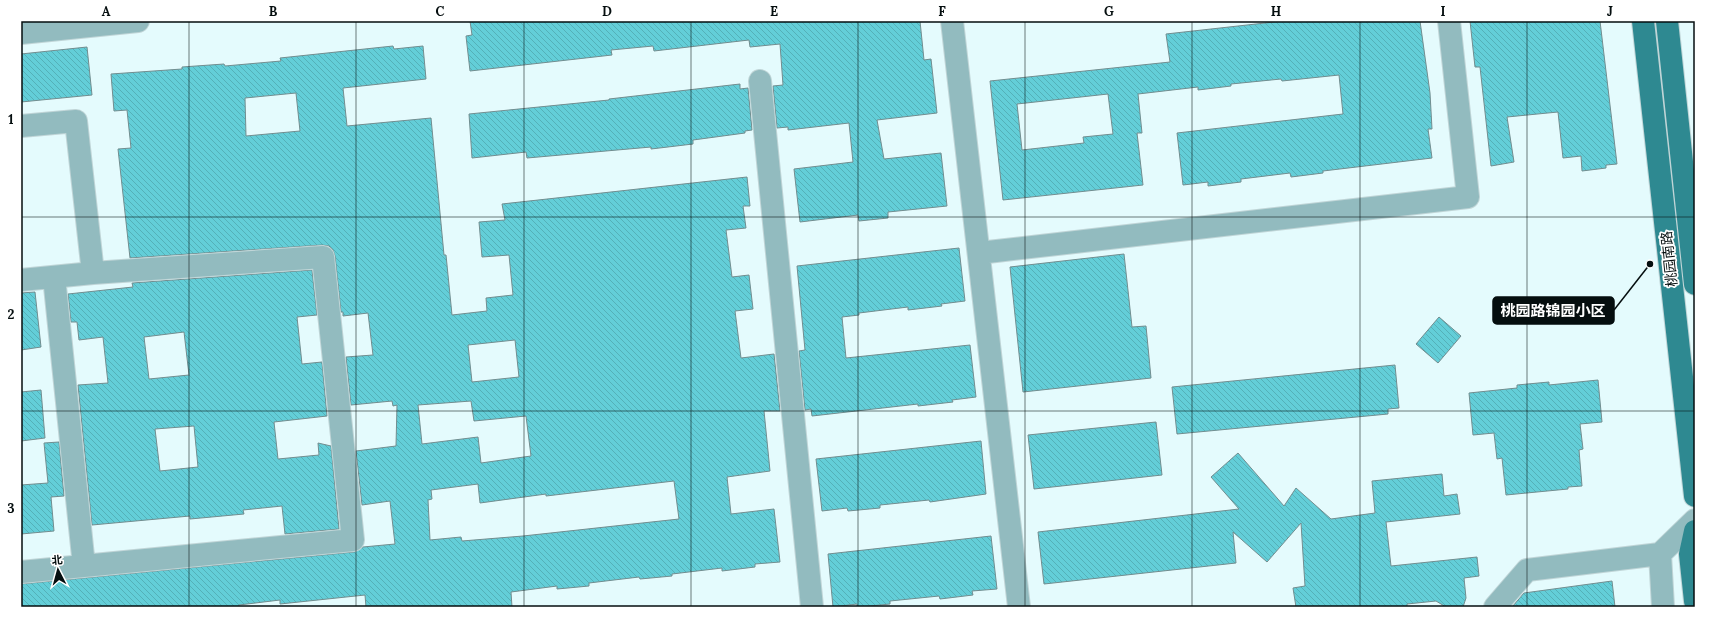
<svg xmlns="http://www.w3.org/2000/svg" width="1716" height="628" viewBox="0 0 1716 628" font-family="Lora,'Noto Sans SC',serif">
<defs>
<pattern id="building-back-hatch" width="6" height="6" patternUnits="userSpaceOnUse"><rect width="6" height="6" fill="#63ced8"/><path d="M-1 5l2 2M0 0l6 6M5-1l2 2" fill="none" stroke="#54b0b8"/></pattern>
</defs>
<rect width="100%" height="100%" fill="#e4fbfd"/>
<path fill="url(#building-back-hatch)" stroke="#728d8f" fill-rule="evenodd" d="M 470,21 L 920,21 L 924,60 L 931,59 L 937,113 L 877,120 L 884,159 L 941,153 L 947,206 L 888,212 L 888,218 L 859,221 L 858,215 L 800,222 L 794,169 L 853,162 L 849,123 L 788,130 L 788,127 L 777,128 L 773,86 L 783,85 L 780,44 L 750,47 L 749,40 L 654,51 L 653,46 L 611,50 L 612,55 L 470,71 L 466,36 L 472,35 Z
M 1283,21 L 1420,21 L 1430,93 L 1432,129 L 1428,129 L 1432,158 L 1323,171 L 1323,173 L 1291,177 L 1290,173 L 1241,179 L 1241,182 L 1208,186 L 1208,182 L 1183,185 L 1177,133 L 1343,114 L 1339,75 L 1282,81 L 1281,79 L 1231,84 L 1231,86 L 1198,90 L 1198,87 L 1138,94 L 1142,133 L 1137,133 L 1143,185 L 1003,200 L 990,81 L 1170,62 L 1166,34 ZM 1108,94 L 1113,134 L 1083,137 L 1084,143 L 1022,150 L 1017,104 Z
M 1470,21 L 1600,21 L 1617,164 L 1606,165 L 1606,168 L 1582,171 L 1581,156 L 1563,158 L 1558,112 L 1507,117 L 1514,162 L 1491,166 L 1480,67 L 1475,67 Z
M 393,46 L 394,49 L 423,46 L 426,79 L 343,88 L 347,126 L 431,118 L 444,255 L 446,255 L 452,315 L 487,311 L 486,298 L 513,295 L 509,255 L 482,257 L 479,222 L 505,220 L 502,204 L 747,177 L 750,206 L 743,206 L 746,228 L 726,230 L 732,277 L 749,275 L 753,309 L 735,311 L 741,358 L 774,354 L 780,411 L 764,411 L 770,471 L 727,477 L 731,514 L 774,509 L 780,562 L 755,564 L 755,567 L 722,571 L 722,568 L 672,574 L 672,576 L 640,579 L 639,577 L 589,583 L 589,586 L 557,589 L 557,586 L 511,592 L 512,607 L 366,607 L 365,595 L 280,604 L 280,600 L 239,605 L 239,607 L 21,607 L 21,584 L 354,552 L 363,547 L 395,544 L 390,501 L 362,505 L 356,451 L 396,446 L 397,405 L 393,406 L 392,401 L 351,405 L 346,357 L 373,355 L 368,313 L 343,316 L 343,312 L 341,312 L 335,256 L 333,250 L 329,246 L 322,245 L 130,258 L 118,149 L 131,148 L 127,110 L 114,111 L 111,74 L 182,69 L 182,67 L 224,64 L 225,66 L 281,61 L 280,58 ZM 296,93 L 300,131 L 246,136 L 245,98 ZM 515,340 L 519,377 L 472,382 L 468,345 ZM 471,401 L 474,421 L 526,416 L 531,456 L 481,463 L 478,437 L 422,444 L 418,405 ZM 674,481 L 679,519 L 523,536 L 462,541 L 461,537 L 430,540 L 428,500 L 432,499 L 431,490 L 478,484 L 480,503 L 546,494 L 546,496 Z
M 87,47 L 92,95 L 21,102 L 21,54 Z
M 740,84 L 740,89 L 748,88 L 752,130 L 745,131 L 745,133 L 693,140 L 693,144 L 651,149 L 651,147 L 527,158 L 526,152 L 472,158 L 469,114 L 609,100 L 609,99 Z
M 959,248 L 965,301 L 941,304 L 942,306 L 908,310 L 908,307 L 859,313 L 859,315 L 842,317 L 846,358 L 970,345 L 976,397 L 952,400 L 953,402 L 918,406 L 918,404 L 812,416 L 811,409 L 805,410 L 799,351 L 805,350 L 797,266 Z
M 1124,254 L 1132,327 L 1146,326 L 1151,378 L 1023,392 L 1010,267 Z
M 312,270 L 317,315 L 297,317 L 302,364 L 322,362 L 327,416 L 274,422 L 278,459 L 319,455 L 318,443 L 331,446 L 339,529 L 285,534 L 282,506 L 243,510 L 244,514 L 190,519 L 190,516 L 92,525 L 78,385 L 108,383 L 103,337 L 79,340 L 77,322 L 71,322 L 68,294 L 133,287 L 132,283 ZM 184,332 L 189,375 L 149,379 L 144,337 ZM 194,426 L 198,467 L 160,471 L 155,429 Z
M 35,292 L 41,347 L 21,350 L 21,293 Z
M 1439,317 L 1461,336 L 1438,363 L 1416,344 Z
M 1395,365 L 1399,408 L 1388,409 L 1388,414 L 1177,434 L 1172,387 Z
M 1598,380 L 1602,422 L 1580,424 L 1583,449 L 1579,450 L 1582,486 L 1568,487 L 1568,489 L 1506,495 L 1502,458 L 1497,459 L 1494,433 L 1473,435 L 1469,393 L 1517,388 L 1517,385 L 1549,382 L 1549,385 Z
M 41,390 L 45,438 L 21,441 L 21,392 Z
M 1156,422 L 1162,475 L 1034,489 L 1028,435 Z
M 981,441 L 986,494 L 930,502 L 929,500 L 880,505 L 880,508 L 848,511 L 847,508 L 822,511 L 816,459 Z
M 59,442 L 64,496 L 51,497 L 54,531 L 21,534 L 21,485 L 48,483 L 44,443 Z
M 1238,453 L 1284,506 L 1296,488 L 1331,519 L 1375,513 L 1372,481 L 1442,474 L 1444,496 L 1457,494 L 1460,514 L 1386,522 L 1391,566 L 1477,557 L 1479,576 L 1464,578 L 1466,598 L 1463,607 L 1446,607 L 1436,601 L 1407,604 L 1407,607 L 1296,607 L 1293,588 L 1305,586 L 1301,523 L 1267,562 L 1233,532 L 1236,563 L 1044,584 L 1038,532 L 1239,509 L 1211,477 Z
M 991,536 L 997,589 L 972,591 L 973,595 L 940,599 L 939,596 L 890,601 L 890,604 L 860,607 L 857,607 L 857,604 L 833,607 L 828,554 Z
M 1612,581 L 1615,607 L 1512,607 L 1524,593 Z"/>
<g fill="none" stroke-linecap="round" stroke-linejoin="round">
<g stroke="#c0d5d7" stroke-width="24">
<path id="minor" d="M 952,21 L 1019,607
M 21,33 L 138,21
M 760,81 L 812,607
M 21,126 L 76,121 L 93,273 L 21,280
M 979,253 L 1468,197 L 1449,21
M 54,277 L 84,566
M 21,572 L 353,540 L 323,257 L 93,273
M 1495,607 L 1527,570 L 1660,554
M 1663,607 L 1660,554 L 1695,520"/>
</g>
<g stroke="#c0d5d7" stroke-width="24">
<path id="major" d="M 1643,21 L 1695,496
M 1667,21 L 1695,284
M 1695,531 L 1690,554 L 1695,601"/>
</g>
<use href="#minor" stroke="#92bbbf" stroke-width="22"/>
<use href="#major" stroke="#2e8991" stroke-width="22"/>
</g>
<path fill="none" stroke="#050e0f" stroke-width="1" stroke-opacity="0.55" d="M 189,21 L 189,607M 356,21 L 356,607M 524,21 L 524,607M 691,21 L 691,607M 858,21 L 858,607M 1025,21 L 1025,607M 1192,21 L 1192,607M 1360,21 L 1360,607M 1527,21 L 1527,607M 21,217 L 1695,217M 21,411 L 1695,411"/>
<g text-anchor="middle" stroke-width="3.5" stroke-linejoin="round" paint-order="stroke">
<g font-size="14" fill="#050e0f" stroke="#fff">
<text transform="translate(1669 259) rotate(-96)" y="5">桃园南路</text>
</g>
</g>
<path fill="none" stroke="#050e0f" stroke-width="1.5" d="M1650 264L1614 310"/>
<circle fill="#050e0f" stroke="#fff" stroke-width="1.5" cx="1650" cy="264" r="4"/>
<rect fill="#050e0f" stroke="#050e0f" stroke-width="1.5" x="1493" y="297" width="121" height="27" rx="4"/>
<g font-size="15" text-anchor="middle" font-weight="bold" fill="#fff">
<text x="1553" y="316">桃园路锦园小区</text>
</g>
<rect width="1716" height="628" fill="none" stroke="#ffffff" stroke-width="44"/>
<g transform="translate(58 570) rotate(354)" stroke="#ffffff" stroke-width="3" paint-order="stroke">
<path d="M0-3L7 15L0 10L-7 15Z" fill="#050e0f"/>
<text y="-6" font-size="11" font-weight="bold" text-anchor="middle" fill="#050e0f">北</text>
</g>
<rect x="22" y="22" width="1672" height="584" fill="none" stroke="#050e0f" stroke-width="1.5"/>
<g font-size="13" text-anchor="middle" font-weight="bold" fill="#050e0f">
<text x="106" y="16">A</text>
<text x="273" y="16">B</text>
<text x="440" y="16">C</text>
<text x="607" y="16">D</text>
<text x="774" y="16">E</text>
<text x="942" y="16">F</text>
<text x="1109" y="16">G</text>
<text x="1276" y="16">H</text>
<text x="1443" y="16">I</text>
<text x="1610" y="16">J</text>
<text x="11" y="124">1</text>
<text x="11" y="319">2</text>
<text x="11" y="513">3</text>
</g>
</svg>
